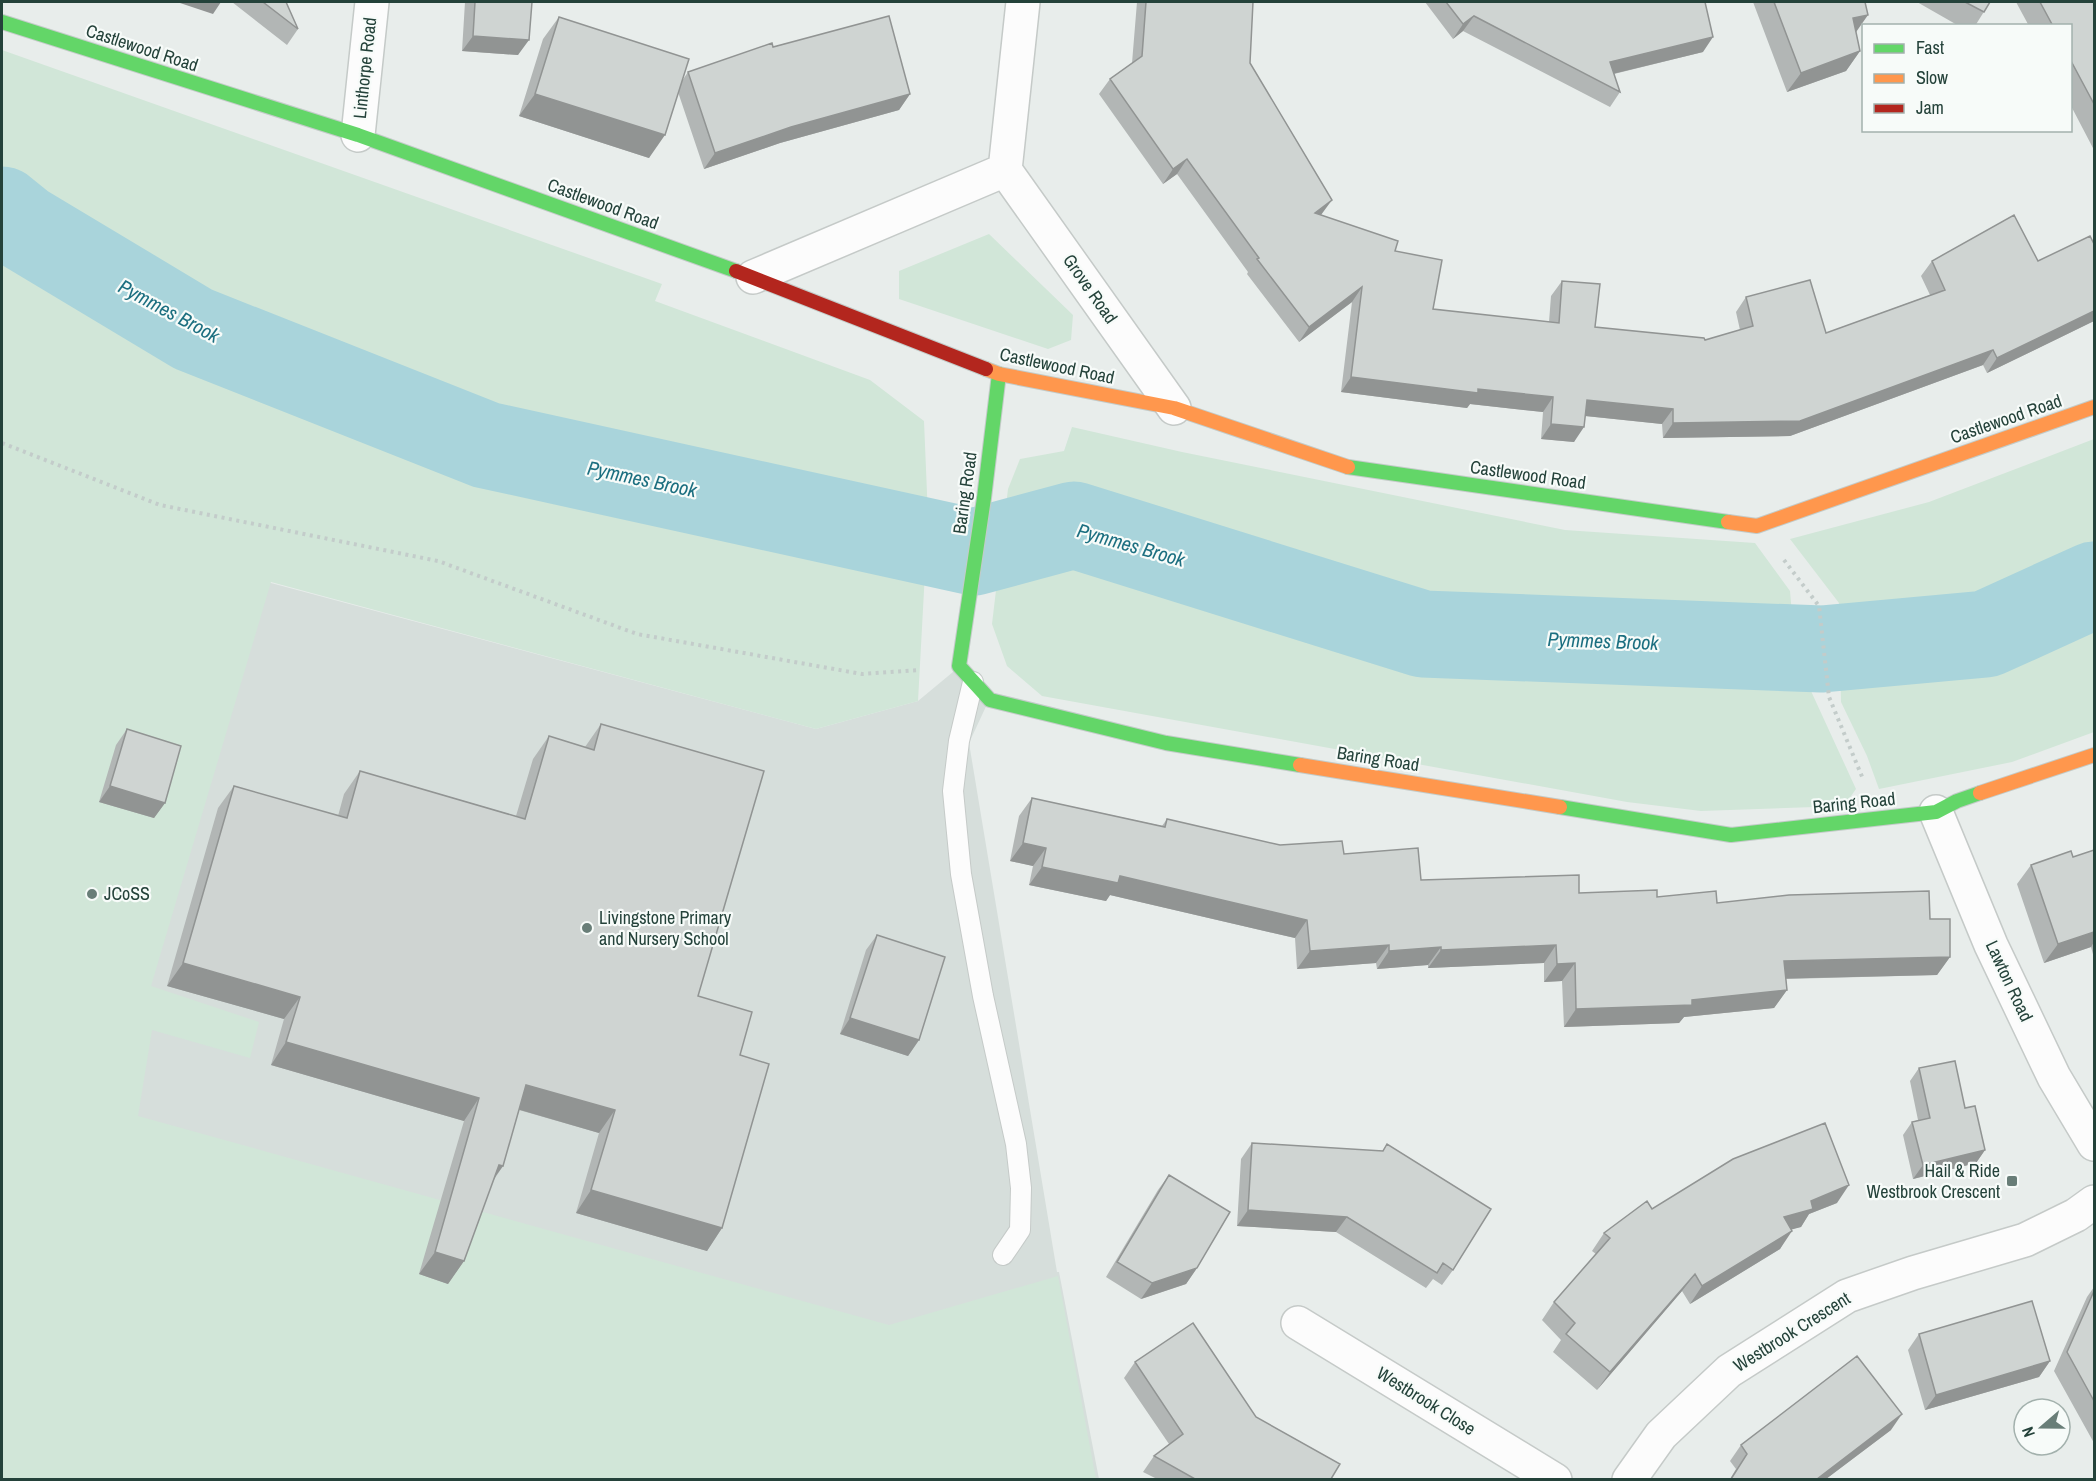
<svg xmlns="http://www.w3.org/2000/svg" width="2096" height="1481" viewBox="0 0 2096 1481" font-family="'Archivo Narrow',sans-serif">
<rect width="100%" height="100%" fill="#e8edeb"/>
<path fill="#d6dedb" d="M 271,583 L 816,729 L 918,701 L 959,667 L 989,700 L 969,743 L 1057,1272 L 1059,1272 L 1099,1479 L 2,1480 L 2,590 Z"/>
<path fill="#d1e6d8" d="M 2,50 L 662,284 L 655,301 L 870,380 L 924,421 L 928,517 L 918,701 L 816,729 L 271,582 L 151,986 L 259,1022 L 250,1058 L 152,1030 L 138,1116 L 889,1325 L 1058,1276 L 1096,1479 L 2,1479 Z
M 989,234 L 1073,315 L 1071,340 L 1048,349 L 899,299 L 899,271 Z
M 1072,427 L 1182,452 L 1565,530 L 1755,543 L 1790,591 L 1792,614 L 1805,678 L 1856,789 L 1844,806 L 1701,811 L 1627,802 L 1042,696 L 1007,666 L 992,624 L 1008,489 L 1020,459 L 1064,451 Z
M 2094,439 L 2094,732 L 2012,762 L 1879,789 L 1867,756 L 1841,702 L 1839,603 L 1790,539 L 1929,502 Z"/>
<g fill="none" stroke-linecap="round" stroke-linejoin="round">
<path stroke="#a9d4db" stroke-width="87" d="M 2,210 L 23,227 L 193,329 L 486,445 L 974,552 L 1074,525 L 1423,634 L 1822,649 L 1986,634 L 2094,585"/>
<g stroke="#c5cac8" stroke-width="22">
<path id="lane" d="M 973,682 L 959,741 L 953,791 L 961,874 L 983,996 L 1016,1144 L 1021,1188 L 1020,1230 L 1003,1255"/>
</g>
<g stroke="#c5cac8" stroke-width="36">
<path id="street" d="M 1023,2 L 1005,170 L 1174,408
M 358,135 L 372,2
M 753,277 L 1005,170
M 1936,812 L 1991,945 L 2054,1077 L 2094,1144
M 1298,1323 L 1555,1480
M 1629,1480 L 1661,1435 L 1729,1371 L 1847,1296 L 1913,1273 L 2025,1240 L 2076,1215 L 2094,1202"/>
</g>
<g stroke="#c3cbc8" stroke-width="16">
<path id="fast" d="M 2,22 L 358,135 L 736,271
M 999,374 L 984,498 L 959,666 L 990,700 L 1166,743 L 1300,765
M 1348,467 L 1728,522
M 1560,807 L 1731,835 L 1936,812 L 1957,801 L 1980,793"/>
</g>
<g stroke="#c3cbc8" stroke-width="16">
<path id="slow" d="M 986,369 L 999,374 L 1174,408 L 1348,467
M 1728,522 L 1757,526 L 2094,407
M 1300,765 L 1560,807
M 1980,793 L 2094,755"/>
</g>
<g stroke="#c3cbc8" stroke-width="16">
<path id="jam" d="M 736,271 L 986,369"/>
</g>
<path stroke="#c3ccca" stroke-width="4" stroke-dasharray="3 4.5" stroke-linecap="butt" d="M 2,443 L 160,505 L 438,561 L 637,634 L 862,674 L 919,670
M 1784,560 L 1819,606 L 1829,697 L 1863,779"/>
<use href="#lane" stroke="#fcfcfc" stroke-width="20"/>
<use href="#street" stroke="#fcfcfc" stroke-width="33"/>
<use href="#fast" stroke="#63d668" stroke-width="14"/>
<use href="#slow" stroke="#ff974d" stroke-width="14"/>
<use href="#jam" stroke="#b3261e" stroke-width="14"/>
</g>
<path fill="#b2b6b5" d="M 232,2 L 286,2 L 298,29 L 287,45 Z
M 465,2 L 532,2 L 518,55 L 462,51 Z
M 1137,2 L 1253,2 L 1250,63 L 1321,215 L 1395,251 L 1433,309 L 1549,322 L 1551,296 L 1562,281 L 1595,327 L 1705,340 L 1740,330 L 1736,312 L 1746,297 L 1826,333 L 1930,295 L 1921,276 L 1932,261 L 2038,261 L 2094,244 L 2094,321 L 1987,373 L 1983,365 L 1790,436 L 1663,438 L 1662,424 L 1585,416 L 1574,442 L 1541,439 L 1543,412 L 1470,404 L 1467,408 L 1341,392 L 1352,302 L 1299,342 L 1247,274 L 1248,272 L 1177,174 L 1163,184 L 1099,94 L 1110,79 L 1132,63 Z
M 1425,2 L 1705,2 L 1703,52 L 1614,74 L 1620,92 L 1610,107 L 1463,31 L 1453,39 Z
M 1753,2 L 1865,2 L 1856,32 L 1860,51 L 1846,71 L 1787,92 Z
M 1917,2 L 1990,2 L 1975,26 L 1959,26 Z
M 2016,2 L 2094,2 L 2094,150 L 2070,104 L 2070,26 L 2029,26 Z
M 559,17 L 682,81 L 688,72 L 773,47 L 910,94 L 899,110 L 780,143 L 704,169 L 678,92 L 649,158 L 519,116 L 543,39 Z
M 601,724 L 698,996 L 740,1055 L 722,1228 L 707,1251 L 576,1213 L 599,1133 L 519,1110 L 503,1166 L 493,1181 L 464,1261 L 448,1284 L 419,1274 L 464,1121 L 271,1065 L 284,1019 L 167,986 L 218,808 L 234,786 L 338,816 L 344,794 L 360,771 L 516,816 L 533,759 L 549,736 L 585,747 Z
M 127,729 L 165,803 L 154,818 L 99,802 L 116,745 Z
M 1032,798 L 1162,826 L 1167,819 L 1280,845 L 1344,854 L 1421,880 L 1579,893 L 1657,897 L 1717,903 L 1930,919 L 1950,957 L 1937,975 L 1786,979 L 1787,990 L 1774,1008 L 1684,1017 L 1679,1023 L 1564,1027 L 1562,981 L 1544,982 L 1544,963 L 1428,968 L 1428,965 L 1377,969 L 1376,963 L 1297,969 L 1295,938 L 1110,895 L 1106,901 L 1029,885 L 1033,866 L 1010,861 L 1019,816 Z
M 2094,850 L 2094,958 L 2091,947 L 2044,963 L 2017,884 L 2031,865 L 2073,857 Z
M 877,935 L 919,1040 L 908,1056 L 840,1034 L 866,950 Z
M 1919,1068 L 1965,1108 L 1985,1150 L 1976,1163 L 1913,1179 L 1903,1135 L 1912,1122 L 1918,1120 L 1910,1081 Z
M 1252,1143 L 1382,1151 L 1387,1144 L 1453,1270 L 1442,1285 L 1433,1279 L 1426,1288 L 1336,1232 L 1237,1226 L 1241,1159 Z
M 1169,1175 L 1197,1268 L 1186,1284 L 1141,1299 L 1106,1277 L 1158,1190 Z
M 1837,1203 L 1809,1214 L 1801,1227 L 1791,1229 L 1780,1249 L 1690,1304 L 1682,1291 L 1597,1390 L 1553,1352 L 1561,1340 L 1542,1320 L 1554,1302 L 1596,1254 L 1592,1251 L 1604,1233 Z
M 2094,1287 L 2094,1443 L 2054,1371 L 2087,1297 Z
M 1919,1334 L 2050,1361 L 2039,1377 L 1925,1410 L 1908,1350 Z
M 1135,1362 L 1256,1417 L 1331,1479 L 1157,1479 L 1143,1472 L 1154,1456 L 1169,1444 L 1124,1378 Z
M 1891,1430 L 1826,1479 L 1730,1479 L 1736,1469 L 1730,1461 L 1741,1445 Z"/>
<path fill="#919493" d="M 177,2 L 221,2 L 213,14 Z
M 1868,15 L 1854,35 L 1853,18 Z
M 1474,16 L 1463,31 L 1453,39 L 1463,24 Z
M 473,36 L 529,40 L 518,55 L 462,51 Z
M 1713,37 L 1703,52 L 1600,77 L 1610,62 Z
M 1860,51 L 1846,71 L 1787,92 L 1801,73 Z
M 535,94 L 665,135 L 649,158 L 519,116 Z
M 910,94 L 899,110 L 780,143 L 704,169 L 715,153 L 791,127 Z
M 1187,159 L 1177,174 L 1163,184 L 1173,169 Z
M 1332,200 L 1321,215 L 1315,213 Z
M 1362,287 L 1352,302 L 1299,342 L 1309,327 Z
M 2094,311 L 2094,321 L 1987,373 L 1997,358 Z
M 1993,350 L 1983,365 L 1790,436 L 1663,438 L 1673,423 Z
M 1351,377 L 1478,389 L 1553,397 L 1543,412 L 1470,404 L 1467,408 L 1341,392 Z
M 1587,400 L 1673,409 L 1662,424 L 1576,415 Z
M 1551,424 L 1584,427 L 1574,442 L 1541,439 Z
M 110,786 L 165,803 L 154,818 L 99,802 Z
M 1023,843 L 1046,848 L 1033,866 L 1010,861 Z
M 1042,867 L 1120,876 L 1307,920 L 1295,938 L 1110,895 L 1106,901 L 1029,885 Z
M 2094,932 L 2094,942 L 2091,947 L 2044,963 L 2058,944 Z
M 1389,945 L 1376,963 L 1297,969 L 1310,951 Z
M 1556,945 L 1544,963 L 1428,968 L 1441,950 Z
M 1441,947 L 1428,965 L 1377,969 L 1389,951 Z
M 1950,957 L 1937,975 L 1771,979 L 1784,961 Z
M 183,963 L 300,997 L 284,1019 L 167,986 Z
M 1575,963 L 1562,981 L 1544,982 L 1557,964 Z
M 1787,990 L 1774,1008 L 1684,1017 L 1679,1023 L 1564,1027 L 1576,1009 Z
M 850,1018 L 919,1040 L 908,1056 L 840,1034 Z
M 286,1042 L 479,1098 L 464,1121 L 271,1065 Z
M 526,1085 L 615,1110 L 599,1133 L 510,1107 Z
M 1985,1150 L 1976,1163 L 1913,1179 L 1923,1165 Z
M 499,1165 L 503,1166 L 487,1188 Z
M 1849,1185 L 1837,1203 L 1809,1214 L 1801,1227 L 1771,1235 L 1784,1217 L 1811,1201 Z
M 591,1190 L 722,1228 L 707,1251 L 576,1213 Z
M 1248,1210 L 1347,1217 L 1336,1232 L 1237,1226 Z
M 1792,1231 L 1780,1249 L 1690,1304 L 1702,1286 Z
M 435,1252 L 464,1261 L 448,1284 L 419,1274 Z
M 1197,1268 L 1186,1284 L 1141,1299 L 1152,1283 Z
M 1695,1274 L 1682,1291 L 1597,1390 L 1610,1372 Z
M 2050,1361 L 2039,1377 L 1925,1410 L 1936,1395 Z
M 1902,1414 L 1891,1430 L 1826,1479 L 1817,1479 Z"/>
<path fill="#cfd4d2" stroke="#919493" stroke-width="1.5" d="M 263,2 L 286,2 L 298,29 Z
M 475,2 L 532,2 L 529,40 L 473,36 Z
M 1146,2 L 1253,2 L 1250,63 L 1332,200 L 1315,213 L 1398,241 L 1395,251 L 1442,260 L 1433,309 L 1559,323 L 1562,281 L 1600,284 L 1595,327 L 1704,338 L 1705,340 L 1753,326 L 1746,297 L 1810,280 L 1826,333 L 1945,290 L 1932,261 L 2014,215 L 2038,261 L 2090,236 L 2094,244 L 2094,311 L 1997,358 L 1993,350 L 1800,421 L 1673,423 L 1673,409 L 1587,400 L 1584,427 L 1551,424 L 1553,397 L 1478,389 L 1478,393 L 1351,377 L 1362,287 L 1309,327 L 1257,259 L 1259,258 L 1187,159 L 1173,169 L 1110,79 L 1142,56 Z
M 1446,2 L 1705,2 L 1713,37 L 1610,62 L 1620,92 L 1474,16 L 1463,24 Z
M 1774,2 L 1865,2 L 1868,15 L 1853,18 L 1860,51 L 1801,73 Z
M 1965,2 L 1990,2 L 1984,12 Z
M 2040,2 L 2094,2 L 2094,104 L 2070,59 L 2070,26 L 2053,26 Z
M 889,16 L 910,94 L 791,127 L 715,153 L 688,72 L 772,43 L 773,47 Z
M 559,17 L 689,59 L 665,135 L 535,94 Z
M 601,724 L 764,771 L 698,996 L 752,1012 L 740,1055 L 769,1064 L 722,1228 L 591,1190 L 615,1110 L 526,1085 L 503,1166 L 499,1165 L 464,1261 L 435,1252 L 479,1098 L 286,1042 L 300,997 L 183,963 L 234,786 L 347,818 L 360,771 L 525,819 L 549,736 L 594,750 Z
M 127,729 L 181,746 L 165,803 L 110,786 Z
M 1032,798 L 1165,827 L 1167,819 L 1280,845 L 1342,841 L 1344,854 L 1418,848 L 1421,880 L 1579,875 L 1579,893 L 1657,890 L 1657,897 L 1716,891 L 1717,903 L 1789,895 L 1929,891 L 1930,919 L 1950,919 L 1950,957 L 1784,961 L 1787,990 L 1692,1000 L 1692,1005 L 1576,1009 L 1575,963 L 1557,964 L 1556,945 L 1441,950 L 1441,947 L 1389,951 L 1389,945 L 1310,951 L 1307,920 L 1120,876 L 1118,883 L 1042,867 L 1046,848 L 1023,843 Z
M 2094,850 L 2094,932 L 2058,944 L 2031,865 L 2071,851 L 2073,857 Z
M 877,935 L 945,957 L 919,1040 L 850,1018 Z
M 1955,1061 L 1965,1108 L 1975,1106 L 1985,1150 L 1923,1165 L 1912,1122 L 1930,1118 L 1919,1068 Z
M 1825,1123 L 1849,1185 L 1811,1201 L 1813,1209 L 1784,1217 L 1792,1231 L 1702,1286 L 1695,1274 L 1610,1372 L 1566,1334 L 1575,1323 L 1554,1302 L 1610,1238 L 1604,1233 L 1647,1201 L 1652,1209 L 1733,1159 Z
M 1252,1143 L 1383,1151 L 1387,1144 L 1491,1209 L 1453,1270 L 1443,1263 L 1437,1273 L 1347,1217 L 1248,1210 Z
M 1169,1175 L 1230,1212 L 1197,1268 L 1152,1283 L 1117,1262 Z
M 2094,1291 L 2094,1401 L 2067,1352 Z
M 2032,1301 L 2050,1361 L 1936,1395 L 1919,1334 Z
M 1193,1323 L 1256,1417 L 1340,1464 L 1331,1479 L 1195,1479 L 1154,1456 L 1183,1434 L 1135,1362 Z
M 1857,1356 L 1902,1414 L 1817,1479 L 1731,1479 L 1747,1454 L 1741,1445 Z"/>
<g fill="#697e78" stroke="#f7fbf9" stroke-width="2">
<circle cx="92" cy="894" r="6"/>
<circle cx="587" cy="928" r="6"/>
<rect x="2006" y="1175" width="12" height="12" rx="3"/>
</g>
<g text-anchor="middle" stroke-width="4.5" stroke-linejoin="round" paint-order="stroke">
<g font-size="18" fill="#24423a" stroke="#f7fbf9">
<text transform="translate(142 48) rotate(18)" y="6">Castlewood Road</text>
<text transform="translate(365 68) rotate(-84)" y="6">Linthorpe Road</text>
<text transform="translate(603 204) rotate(20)" y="6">Castlewood Road</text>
<text transform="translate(1090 289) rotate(55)" y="6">Grove Road</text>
<text transform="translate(1057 366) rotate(12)" y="6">Castlewood Road</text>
<text transform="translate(2006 419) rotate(-19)" y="6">Castlewood Road</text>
<text transform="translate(1528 475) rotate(8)" y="6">Castlewood Road</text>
<text transform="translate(965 493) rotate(-82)" y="6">Baring Road</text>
<text transform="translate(1378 759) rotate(9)" y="6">Baring Road</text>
<text transform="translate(1854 803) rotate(-6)" y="6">Baring Road</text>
<text transform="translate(2009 981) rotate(65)" y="6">Lawton Road</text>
<text transform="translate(1792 1332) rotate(-32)" y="6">Westbrook Crescent</text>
<text transform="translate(1426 1401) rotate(32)" y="6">Westbrook Close</text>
</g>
<g font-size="18" fill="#24423a" stroke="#f7fbf9" text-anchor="start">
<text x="104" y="900">JCoSS</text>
<text x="599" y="924">Livingstone Primary<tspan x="599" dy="21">and Nursery School</tspan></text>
<text x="2000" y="1177" text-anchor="end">Hail &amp; Ride<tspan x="2000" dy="21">Westbrook Crescent</tspan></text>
</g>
<g font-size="20" font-style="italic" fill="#1c6f80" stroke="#f7fbf9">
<text transform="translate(169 311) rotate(28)" y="7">Pymmes Brook</text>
<text transform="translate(642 479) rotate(12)" y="7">Pymmes Brook</text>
<text transform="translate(1131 545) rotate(16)" y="7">Pymmes Brook</text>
<text transform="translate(1603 641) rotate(2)" y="7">Pymmes Brook</text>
</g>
</g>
<rect width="2096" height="1481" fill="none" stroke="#24423a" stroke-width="6"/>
<rect x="1862" y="24" width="210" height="108" fill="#f7fbf9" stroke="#a3b1ad" stroke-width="1.5"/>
<rect x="1874" y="44" width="30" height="9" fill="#63d668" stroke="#a3b1ad" stroke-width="1.5"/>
<text x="1916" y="54" font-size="18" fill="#24423a">Fast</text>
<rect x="1874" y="74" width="30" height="9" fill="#ff974d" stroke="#a3b1ad" stroke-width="1.5"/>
<text x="1916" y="84" font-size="18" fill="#24423a">Slow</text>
<rect x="1874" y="104" width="30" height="9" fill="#b3261e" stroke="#a3b1ad" stroke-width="1.5"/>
<text x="1916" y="114" font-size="18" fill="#24423a">Jam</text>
<g transform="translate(2042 1427) rotate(250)"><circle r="28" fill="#f7fbf9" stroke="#a3b1ad" stroke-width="1.5"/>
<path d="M0-4.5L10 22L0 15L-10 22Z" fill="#697e78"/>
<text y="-9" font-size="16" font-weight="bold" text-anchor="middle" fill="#24423a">N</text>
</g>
</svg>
